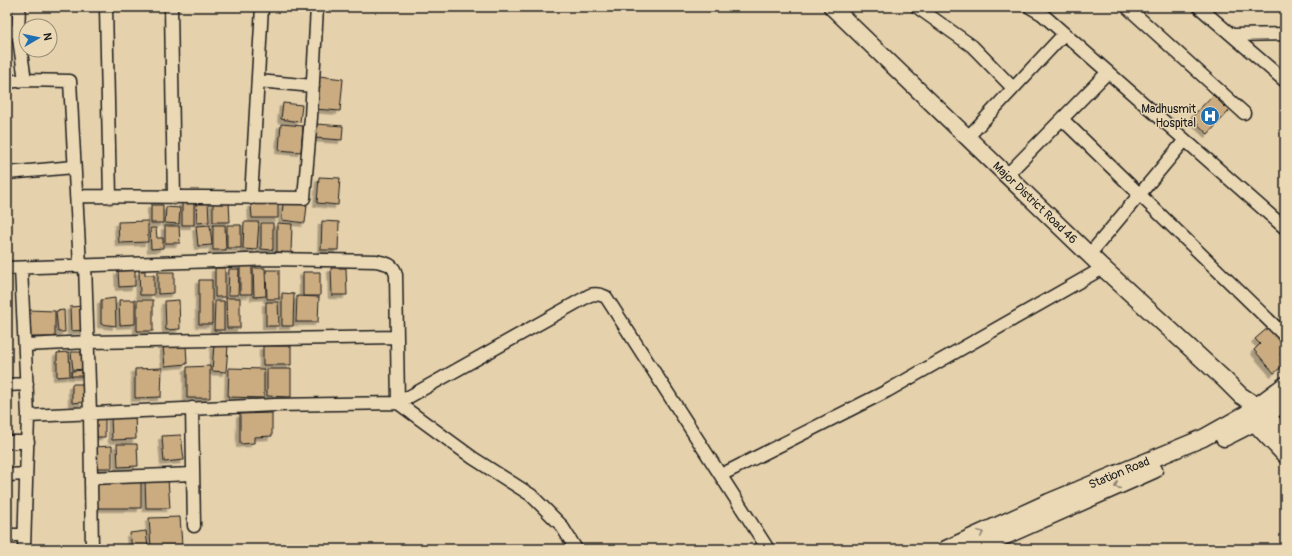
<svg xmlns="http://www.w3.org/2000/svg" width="1292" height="556" viewBox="0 0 1292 556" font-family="Pangolin,sans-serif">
<defs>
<filter id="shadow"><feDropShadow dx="-3.5" dy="3.5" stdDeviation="0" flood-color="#0004"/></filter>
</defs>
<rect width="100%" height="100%" fill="#e5d1ac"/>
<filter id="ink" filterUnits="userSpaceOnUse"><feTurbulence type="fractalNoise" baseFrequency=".025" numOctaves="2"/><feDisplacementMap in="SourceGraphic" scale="8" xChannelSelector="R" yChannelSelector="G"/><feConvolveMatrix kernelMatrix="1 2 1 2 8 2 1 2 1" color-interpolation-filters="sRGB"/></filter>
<g filter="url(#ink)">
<path fill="#cbac81" stroke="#1c1c1c" filter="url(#shadow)" d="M 319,76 L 343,79 L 340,111 L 315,109 Z
M 1213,95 L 1229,111 L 1208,134 L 1191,118 Z
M 283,103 L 302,105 L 300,122 L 281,119 Z
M 281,124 L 303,126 L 301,152 L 279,150 Z
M 316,124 L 343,126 L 342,140 L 315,138 Z
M 319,177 L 340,178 L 338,205 L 317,203 Z
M 196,201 L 208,201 L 209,222 L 197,223 Z
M 182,202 L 194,202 L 194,225 L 182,225 Z
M 213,202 L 229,202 L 230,222 L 213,222 Z
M 283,203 L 307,205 L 305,223 L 282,220 Z
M 251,204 L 278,204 L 278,218 L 252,218 Z
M 151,205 L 163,205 L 163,223 L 151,223 Z
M 166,207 L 180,208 L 179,224 L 165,223 Z
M 148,221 L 148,242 L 119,243 L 118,222 Z
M 322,221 L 339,222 L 338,250 L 321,250 Z
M 244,222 L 259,222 L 257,250 L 243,249 Z
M 261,223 L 273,223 L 273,250 L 261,249 Z
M 277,223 L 292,224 L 291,253 L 277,252 Z
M 210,225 L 212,245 L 198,246 L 196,226 Z
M 213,225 L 225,225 L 226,250 L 213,250 Z
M 227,225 L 241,225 L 241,248 L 227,248 Z
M 165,226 L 179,226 L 180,243 L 165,243 Z
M 150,228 L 156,228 L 157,238 L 163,238 L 163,248 L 151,249 Z
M 240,266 L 252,266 L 252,294 L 240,294 Z
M 215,268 L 225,268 L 225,297 L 215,297 Z
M 253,268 L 265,268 L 266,296 L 254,297 Z
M 331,268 L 346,268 L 347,295 L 332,295 Z
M 229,269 L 239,269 L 238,295 L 228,295 Z
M 135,270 L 135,286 L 119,287 L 118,271 Z
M 266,270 L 279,270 L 279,299 L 267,299 Z
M 139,271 L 145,271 L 145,275 L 154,275 L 154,295 L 140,295 Z
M 158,272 L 174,272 L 174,293 L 158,294 Z
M 303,272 L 320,272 L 320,296 L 303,296 Z
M 199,280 L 212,280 L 212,324 L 199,324 Z
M 282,293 L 294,294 L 293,326 L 282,326 Z
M 297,296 L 319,297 L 318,322 L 296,322 Z
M 115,298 L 116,326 L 101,324 L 101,300 Z
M 226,298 L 240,298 L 240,328 L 227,328 Z
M 119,300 L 135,300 L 135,324 L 120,325 Z
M 137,300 L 153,300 L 153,331 L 137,331 Z
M 179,300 L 180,329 L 166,330 L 165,301 Z
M 215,301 L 224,301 L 224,330 L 214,330 Z
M 266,302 L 278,302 L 279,326 L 266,326 Z
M 83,306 L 84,330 L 71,331 L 70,307 Z
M 28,310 L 55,311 L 55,337 L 28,337 Z
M 64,310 L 65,332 L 58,332 L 56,311 Z
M 1270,326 L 1285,343 L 1285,349 L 1280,354 L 1285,360 L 1285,364 L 1274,373 L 1254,350 L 1260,344 L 1255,339 Z
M 186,345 L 187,364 L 165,366 L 163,346 Z
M 214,345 L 228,346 L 226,372 L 212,371 Z
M 263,346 L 291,346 L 291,365 L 263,365 Z
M 69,352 L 70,376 L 57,377 L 57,353 Z
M 71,352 L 81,352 L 83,369 L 73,370 Z
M 210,366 L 210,398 L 187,398 L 187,367 Z
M 162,368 L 161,397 L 135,398 L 135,369 Z
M 229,368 L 264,369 L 264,398 L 228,397 Z
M 267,369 L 291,369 L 291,397 L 267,396 Z
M 85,370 L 84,376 L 71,376 L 72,371 Z
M 72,384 L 83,384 L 84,402 L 72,403 Z
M 272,413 L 272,436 L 254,437 L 254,443 L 240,444 L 240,414 Z
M 135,414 L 136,439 L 112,440 L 111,415 Z
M 96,416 L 105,416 L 105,437 L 97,437 Z
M 181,435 L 184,460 L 164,462 L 162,436 Z
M 117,444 L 137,444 L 138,466 L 118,467 Z
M 112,446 L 112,468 L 94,468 L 93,447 Z
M 168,479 L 170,508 L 146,508 L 145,480 Z
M 96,480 L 141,480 L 141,508 L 96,508 Z
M 180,517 L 182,545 L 151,547 L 149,518 Z
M 146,531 L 148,548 L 132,549 L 130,533 Z"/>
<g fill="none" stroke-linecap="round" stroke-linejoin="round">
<g stroke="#1c1c1c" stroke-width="15">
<path id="minor" d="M 106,7 L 110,197
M 171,7 L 174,198
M 917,7 L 972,46 L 1013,88
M 1030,7 L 1042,14 L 1285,228
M 1127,7 L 1244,113
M 1199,7 L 1285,81
M 7,31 L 18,32 L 19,7
M 18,32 L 25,80 L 70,81 L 80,266
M 1232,35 L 1285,34
M 258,81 L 313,86
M 7,82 L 25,80
M 1062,119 L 1285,336
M 967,138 L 1064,34
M 7,173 L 74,167
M 1006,176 L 1108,72
M 76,196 L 304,198 L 311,117 L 317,7
M 251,198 L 262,7
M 1089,255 L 1185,140
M 85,265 L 90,413 L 92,549
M 7,268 L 273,259 L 376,261 C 386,263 394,264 396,275 L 398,403 L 590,295 C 596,293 600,294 606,297 L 768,549
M 21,268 L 28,416 L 24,549
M 25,345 L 88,342 L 397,337
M 7,385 L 27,384
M 192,408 L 194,526
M 28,416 L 275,405 L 398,403 L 473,458 L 531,495 L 561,525 L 576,549
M 7,442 L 28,442
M 7,475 L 26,474
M 721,475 L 887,391 L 1103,268
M 91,478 L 193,474
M 7,535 L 24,535"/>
</g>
<g stroke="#1c1c1c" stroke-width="19">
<g id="secondary">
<path id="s1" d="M 832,7 L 1103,268 L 1225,380 L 1240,395 L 1257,406 L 1285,435"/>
<path d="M 1248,416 L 1285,455"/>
<path d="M 1224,438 C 1247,427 1264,418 1285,402"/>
<path id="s2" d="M 946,549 L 1049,502 L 1203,438 L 1246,414 L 1285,385"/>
<path d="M 976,549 L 1154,470"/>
</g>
</g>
<use href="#minor" stroke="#ebd9b6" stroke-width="12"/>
<use href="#secondary" stroke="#ebd9b6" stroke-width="16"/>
</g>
<defs><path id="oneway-chevron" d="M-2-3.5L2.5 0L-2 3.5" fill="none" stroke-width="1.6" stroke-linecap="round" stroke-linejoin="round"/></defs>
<g stroke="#8e8471">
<use href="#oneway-chevron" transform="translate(1117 486) rotate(156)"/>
<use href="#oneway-chevron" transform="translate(981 533) rotate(-25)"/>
</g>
</g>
<defs>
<g id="hospital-disc" transform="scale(1)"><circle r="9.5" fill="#1f6fb2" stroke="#ebd9b6"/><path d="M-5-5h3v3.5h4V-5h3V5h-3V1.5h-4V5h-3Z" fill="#fff"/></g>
</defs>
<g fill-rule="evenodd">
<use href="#hospital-disc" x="1210" y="116"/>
</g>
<g text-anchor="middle" stroke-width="3" stroke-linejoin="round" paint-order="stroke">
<g font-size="12" fill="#1c1c1c" stroke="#ebd9b6" text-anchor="end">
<text x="1196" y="113">Madhusmit<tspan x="1196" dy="14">Hospital</tspan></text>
</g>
<g font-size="12" fill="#1c1c1c" stroke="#ebd9b6">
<text dy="4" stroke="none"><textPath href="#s1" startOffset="282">Major District Road 46</textPath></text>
<text dy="4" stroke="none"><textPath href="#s2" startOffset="189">Station Road</textPath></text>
</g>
</g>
<rect width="1292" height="556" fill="none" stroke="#ebd9b6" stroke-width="24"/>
<rect x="12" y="12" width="1268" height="532" fill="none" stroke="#1c1c1c" stroke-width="1.5" filter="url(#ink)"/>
<g transform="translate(38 38) rotate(81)"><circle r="19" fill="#ebd9b6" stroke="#988d78"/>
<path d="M0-3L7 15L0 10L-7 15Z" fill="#1f6fb2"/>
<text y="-6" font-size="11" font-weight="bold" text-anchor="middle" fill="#1c1c1c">N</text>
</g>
</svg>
